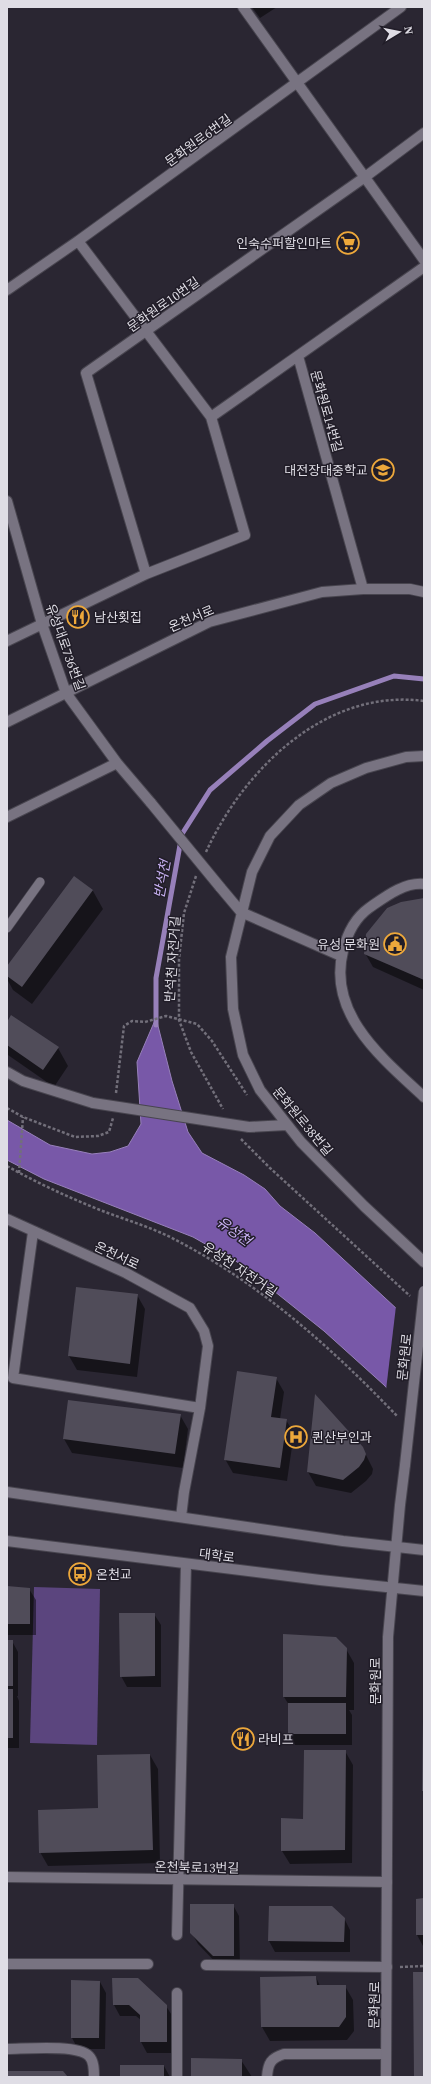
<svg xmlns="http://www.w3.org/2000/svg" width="431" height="2084" viewBox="0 0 431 2084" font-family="'Source Serif 4','Noto Sans KR',serif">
<rect width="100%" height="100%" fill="#2a2632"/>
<path fill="#5b457e" d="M 34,1587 L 100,1589 L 97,1745 L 30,1743 Z"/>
<path fill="#7858a8" stroke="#9780ba" d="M 156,1018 L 172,1081 L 188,1132 L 202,1153 L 244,1175 L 265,1189 L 280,1206 L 315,1233 L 398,1310 L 424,1428 L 384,1385 L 324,1331 L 239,1263 L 193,1237 L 44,1179 L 7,1160 L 7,1120 L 50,1145 L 92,1154 L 110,1152 L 128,1146 L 141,1124 L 137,1062 Z"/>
<path fill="#2a2632" d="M 396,1306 L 424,1331 L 424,1430 L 386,1390 Z"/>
<path fill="#0007" d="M 252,7 L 277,7 L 260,18 Z
M 74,877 L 93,891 L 103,909 L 32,1004 L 13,990 L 7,979 L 7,967 Z
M 424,899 L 424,990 L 373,967 L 365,953 L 367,934 L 387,908 Z
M 7,1023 L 58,1048 L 68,1066 L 54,1087 L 8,1055 Z
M 76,1288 L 137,1295 L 145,1309 L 137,1377 L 77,1370 L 69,1356 Z
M 276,1378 L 284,1392 L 280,1419 L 286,1420 L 294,1433 L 287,1481 L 233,1473 L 225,1459 Z
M 69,1401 L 180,1415 L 188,1429 L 183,1468 L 72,1453 L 64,1439 Z
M 362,1447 L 373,1469 L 372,1474 L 366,1481 L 351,1493 L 316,1486 L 308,1472 Z
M 7,1587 L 29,1589 L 36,1600 L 36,1635 L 7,1635 Z
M 154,1614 L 161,1625 L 161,1687 L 127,1687 L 121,1676 Z
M 7,1641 L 12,1641 L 18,1652 L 18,1696 L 17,1696 L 19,1701 L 19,1748 L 7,1748 Z
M 346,1649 L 354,1663 L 354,1710 L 349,1710 L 352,1715 L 352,1745 L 295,1745 L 289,1734 L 289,1705 L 284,1697 Z
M 345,1751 L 353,1765 L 352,1863 L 290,1864 L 282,1851 L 304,1820 Z
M 150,1755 L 158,1769 L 160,1863 L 48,1866 L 40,1852 L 99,1809 Z
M 424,1899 L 424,1946 L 423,1946 L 417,1935 Z
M 233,1905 L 239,1916 L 240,1967 L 220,1967 L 198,1944 L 191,1932 Z
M 270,1907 L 344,1918 L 350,1930 L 350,1952 L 275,1952 L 269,1941 Z
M 316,1977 L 320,1986 L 345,1986 L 353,2000 L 354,2031 L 347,2040 L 270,2041 L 262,2027 L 261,1978 Z
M 113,1979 L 166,2006 L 173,2017 L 172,2053 L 147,2053 L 141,2042 L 141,2020 L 136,2016 L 120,2016 L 114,2005 Z
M 100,1982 L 106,1993 L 105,2049 L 78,2049 L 72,2038 Z
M 241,2060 L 252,2077 L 192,2077 Z
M 164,2066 L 170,2077 L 121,2077 Z"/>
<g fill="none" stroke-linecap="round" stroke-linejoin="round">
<path stroke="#9780ba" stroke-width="5" d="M 156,1025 L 156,978 L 182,834 L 210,790 L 267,741 L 315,704 L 394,676 L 424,679"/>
</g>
<path fill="#504c59" d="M 74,876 L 93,890 L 22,987 L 7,976 L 7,966 Z
M 424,898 L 424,980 L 364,954 L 366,934 L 387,908 L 401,902 Z
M 11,1015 L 59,1047 L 43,1070 L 7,1045 L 7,1022 Z
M 76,1287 L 138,1294 L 130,1364 L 68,1356 Z
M 237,1371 L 277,1377 L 271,1417 L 287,1419 L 280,1468 L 224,1460 Z
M 315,1394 L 363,1447 L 366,1454 L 364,1460 L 359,1467 L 343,1480 L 307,1472 Z
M 68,1400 L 181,1414 L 175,1454 L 63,1439 Z
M 7,1586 L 30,1588 L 30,1624 L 7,1624 Z
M 119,1613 L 155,1613 L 155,1676 L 120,1677 Z
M 283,1634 L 336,1637 L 347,1648 L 346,1697 L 283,1697 Z
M 7,1640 L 13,1640 L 13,1686 L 7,1686 Z
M 7,1689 L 13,1689 L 13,1738 L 7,1738 Z
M 288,1703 L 346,1703 L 346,1734 L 288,1734 Z
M 423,1721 L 424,1721 L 424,1791 L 422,1791 Z
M 304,1750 L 346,1750 L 345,1850 L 281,1851 L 281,1818 L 303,1819 Z
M 150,1754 L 153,1850 L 39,1853 L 38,1810 L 98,1808 L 97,1755 Z
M 424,1898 L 424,1935 L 416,1935 L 416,1899 Z
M 190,1904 L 234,1904 L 234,1956 L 213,1956 L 190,1933 Z
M 269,1906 L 332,1906 L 345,1918 L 344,1942 L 268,1941 Z
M 413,1972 L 424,1972 L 424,2077 L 414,2077 Z
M 316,1976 L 317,1985 L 346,1985 L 346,2017 L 339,2027 L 261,2027 L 260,1977 Z
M 112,1978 L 138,1978 L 167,2005 L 167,2042 L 140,2042 L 140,2015 L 129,2005 L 113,2005 Z
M 71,1980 L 100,1981 L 99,2038 L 71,2038 Z
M 191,2058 L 242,2059 L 242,2077 L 191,2077 Z
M 120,2065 L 164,2065 L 164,2077 L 120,2077 Z
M 7,2071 L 63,2071 L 68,2077 L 7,2077 Z"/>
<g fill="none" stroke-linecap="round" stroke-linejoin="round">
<g stroke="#48454f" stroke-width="10">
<path id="service" d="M 7,928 L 40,882"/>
</g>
<g stroke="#48454f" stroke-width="12">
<path id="pedestrian" d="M 177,1935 L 186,1564
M 7,1964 L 148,1964
M 206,1965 L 387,1967
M 177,2077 L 177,1993"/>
</g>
<g stroke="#48454f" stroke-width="12">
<path id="minor" d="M 243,7 L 424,260
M 7,290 L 78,241 L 401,7
M 298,356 L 363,589
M 211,417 L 424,267
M 7,501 L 42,624 L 66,693 L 117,763 L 151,803
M 146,574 L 86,373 L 365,177 L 424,133
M 7,641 L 146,574 L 245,535 L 211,417 L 78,241
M 7,722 L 209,622 L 322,592 L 363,589 L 410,589 L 424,592
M 424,756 L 406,757 L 366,768 L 331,783 L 299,805 L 270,836 L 252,872 L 231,957 L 233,1009 L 243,1055 L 260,1090 L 301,1142 L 364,1206 L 424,1262
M 7,817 L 117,763
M 424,884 C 404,882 385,897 369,908 C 355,918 347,934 343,951 C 327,1014 383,1059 424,1097
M 220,887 L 241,912 L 341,956
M 7,1072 L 23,1081 L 93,1103
M 249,1127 L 287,1125
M 7,1219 L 126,1273 L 190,1308 L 204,1331 L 208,1346 L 200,1408 L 184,1492 L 181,1517
M 33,1232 L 13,1378 L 200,1408
M 7,1877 L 387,1882
M 7,2049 C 25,2049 77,2044 89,2056 C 94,2061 94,2070 94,2077
M 267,2077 C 268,2063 271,2058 284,2054 L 386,2054"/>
</g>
<g stroke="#48454f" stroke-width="12">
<path id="tertiary" d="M 7,1492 L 343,1541 L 424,1550
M 7,1541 L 320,1580 L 424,1591
M 386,2077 L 388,1637 L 400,1505 L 405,1465"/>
</g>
<path stroke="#726f7a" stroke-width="2.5" stroke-dasharray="3 2" stroke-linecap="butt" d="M 206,852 C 244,769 326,688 424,701
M 196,876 L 184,913 L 179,959 L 179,1020 L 191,1052 L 223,1109
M 116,1093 L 124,1026 L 132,1021 L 145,1022 L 166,1016 L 197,1024 L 212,1041 L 247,1095
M 7,1108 L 23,1117 L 75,1137 L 98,1136 L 109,1132 L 113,1118
M 241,1139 L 270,1168 L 410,1296
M 7,1166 C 37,1183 68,1197 100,1210 C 123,1219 148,1226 170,1237 C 257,1281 330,1346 397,1416
M 19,1173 L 23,1117
M 400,1967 L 424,1966"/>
<use href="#service" stroke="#787381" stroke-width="9"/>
<use href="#pedestrian" stroke="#787381" stroke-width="10"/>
<use href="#minor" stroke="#787381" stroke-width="10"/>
<use href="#tertiary" stroke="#787381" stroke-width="10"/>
<g stroke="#48454f" stroke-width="12" stroke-linecap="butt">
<path id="minor-bridge" d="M 151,803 L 220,887
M 93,1103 L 249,1127"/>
</g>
<g stroke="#48454f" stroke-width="12" stroke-linecap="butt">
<path id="tertiary-bridge" d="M 405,1465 L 424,1291"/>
</g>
<use href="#minor-bridge" stroke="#787381" stroke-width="10"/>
<use href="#tertiary-bridge" stroke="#787381" stroke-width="10"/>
</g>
<defs>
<g id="supermarket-ring" transform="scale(1.15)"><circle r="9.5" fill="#211d28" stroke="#eda83b" stroke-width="1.5"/><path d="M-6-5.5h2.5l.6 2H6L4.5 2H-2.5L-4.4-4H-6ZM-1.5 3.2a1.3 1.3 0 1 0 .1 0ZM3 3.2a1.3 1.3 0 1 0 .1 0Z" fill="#eda83b"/></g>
<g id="school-ring" transform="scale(1.15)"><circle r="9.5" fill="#211d28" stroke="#eda83b" stroke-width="1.5"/><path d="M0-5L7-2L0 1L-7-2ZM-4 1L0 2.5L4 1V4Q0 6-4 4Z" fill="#eda83b"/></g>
<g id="restaurant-ring" transform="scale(1.15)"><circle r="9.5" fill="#211d28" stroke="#eda83b" stroke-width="1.5"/><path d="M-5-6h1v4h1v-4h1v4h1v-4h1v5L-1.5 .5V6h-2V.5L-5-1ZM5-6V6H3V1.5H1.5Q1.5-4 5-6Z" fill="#eda83b"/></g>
<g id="civic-ring" transform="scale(1.15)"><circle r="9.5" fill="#211d28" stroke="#eda83b" stroke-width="1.5"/><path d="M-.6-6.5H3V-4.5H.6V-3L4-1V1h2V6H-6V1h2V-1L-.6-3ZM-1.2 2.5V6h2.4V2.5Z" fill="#eda83b"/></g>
<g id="hospital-ring" transform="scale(1.15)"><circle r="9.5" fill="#211d28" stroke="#eda83b" stroke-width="1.5"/><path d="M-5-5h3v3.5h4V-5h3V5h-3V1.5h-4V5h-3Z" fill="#eda83b"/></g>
<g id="bus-ring" transform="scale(1.15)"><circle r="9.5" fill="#211d28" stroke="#eda83b" stroke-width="1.5"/><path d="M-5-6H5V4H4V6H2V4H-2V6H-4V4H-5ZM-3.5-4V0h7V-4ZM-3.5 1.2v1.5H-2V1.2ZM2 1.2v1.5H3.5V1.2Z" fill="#eda83b"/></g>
</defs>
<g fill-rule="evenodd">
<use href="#supermarket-ring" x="348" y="243"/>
<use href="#school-ring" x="383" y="470"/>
<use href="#restaurant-ring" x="78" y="617"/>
<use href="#civic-ring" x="395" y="944"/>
<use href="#hospital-ring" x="296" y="1437"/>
<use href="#bus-ring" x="80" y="1574"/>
<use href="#restaurant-ring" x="243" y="1739"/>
</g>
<g text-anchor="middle" stroke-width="3" stroke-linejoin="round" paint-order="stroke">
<g font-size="13" fill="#dfdde5" stroke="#211d28">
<text transform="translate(198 140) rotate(-36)" y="5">문화원로6번길</text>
<text transform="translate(163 304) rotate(-35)" y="5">문화원로10번길</text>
<text transform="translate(327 411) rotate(74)" y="5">문화원로14번길</text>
<text transform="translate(191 618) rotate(-23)" y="5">온천서로</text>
<text transform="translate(66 647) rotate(70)" y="5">유성대로736번길</text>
<text transform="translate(172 959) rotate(-86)" y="5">반석천 자전거길</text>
<text transform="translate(303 1121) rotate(50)" y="5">문화원로38번길</text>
<text transform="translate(117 1255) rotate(25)" y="5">온천서로</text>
<text transform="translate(240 1269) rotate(34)" y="5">유성천 자전거길</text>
<text transform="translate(404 1357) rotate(-84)" y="5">문화원로</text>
<text transform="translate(217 1555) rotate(7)" y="5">대학로</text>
<text transform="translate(375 1681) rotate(-90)" y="5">문화원로</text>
<text transform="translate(197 1867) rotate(1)" y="5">온천북로13번길</text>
<text transform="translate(374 2005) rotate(-89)" y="5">문화원로</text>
</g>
<g font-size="13" fill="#dfdde5" stroke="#211d28" text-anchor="start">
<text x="332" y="248" text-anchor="end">인숙수퍼할인마트</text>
<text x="368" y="475" text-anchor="end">대전장대중학교</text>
<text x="94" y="622">남산횟집</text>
<text x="380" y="949" text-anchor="end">유성 문화원</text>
<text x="312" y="1442">퀸산부인과</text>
<text x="96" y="1579">온천교</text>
<text x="258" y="1744">라비프</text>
</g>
<g font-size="14" font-style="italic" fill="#cab3f5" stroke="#211d28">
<text transform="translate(162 879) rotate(-80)" y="5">반석천</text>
<text transform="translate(234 1231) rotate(36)" y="5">유성천</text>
</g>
</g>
<rect width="431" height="2084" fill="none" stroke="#dfdde5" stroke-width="16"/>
<g transform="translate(399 32) rotate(80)" stroke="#211d28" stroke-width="3" paint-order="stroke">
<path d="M0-3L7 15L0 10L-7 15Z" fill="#dfdde5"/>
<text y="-6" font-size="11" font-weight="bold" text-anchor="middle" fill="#dfdde5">N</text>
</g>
</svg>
